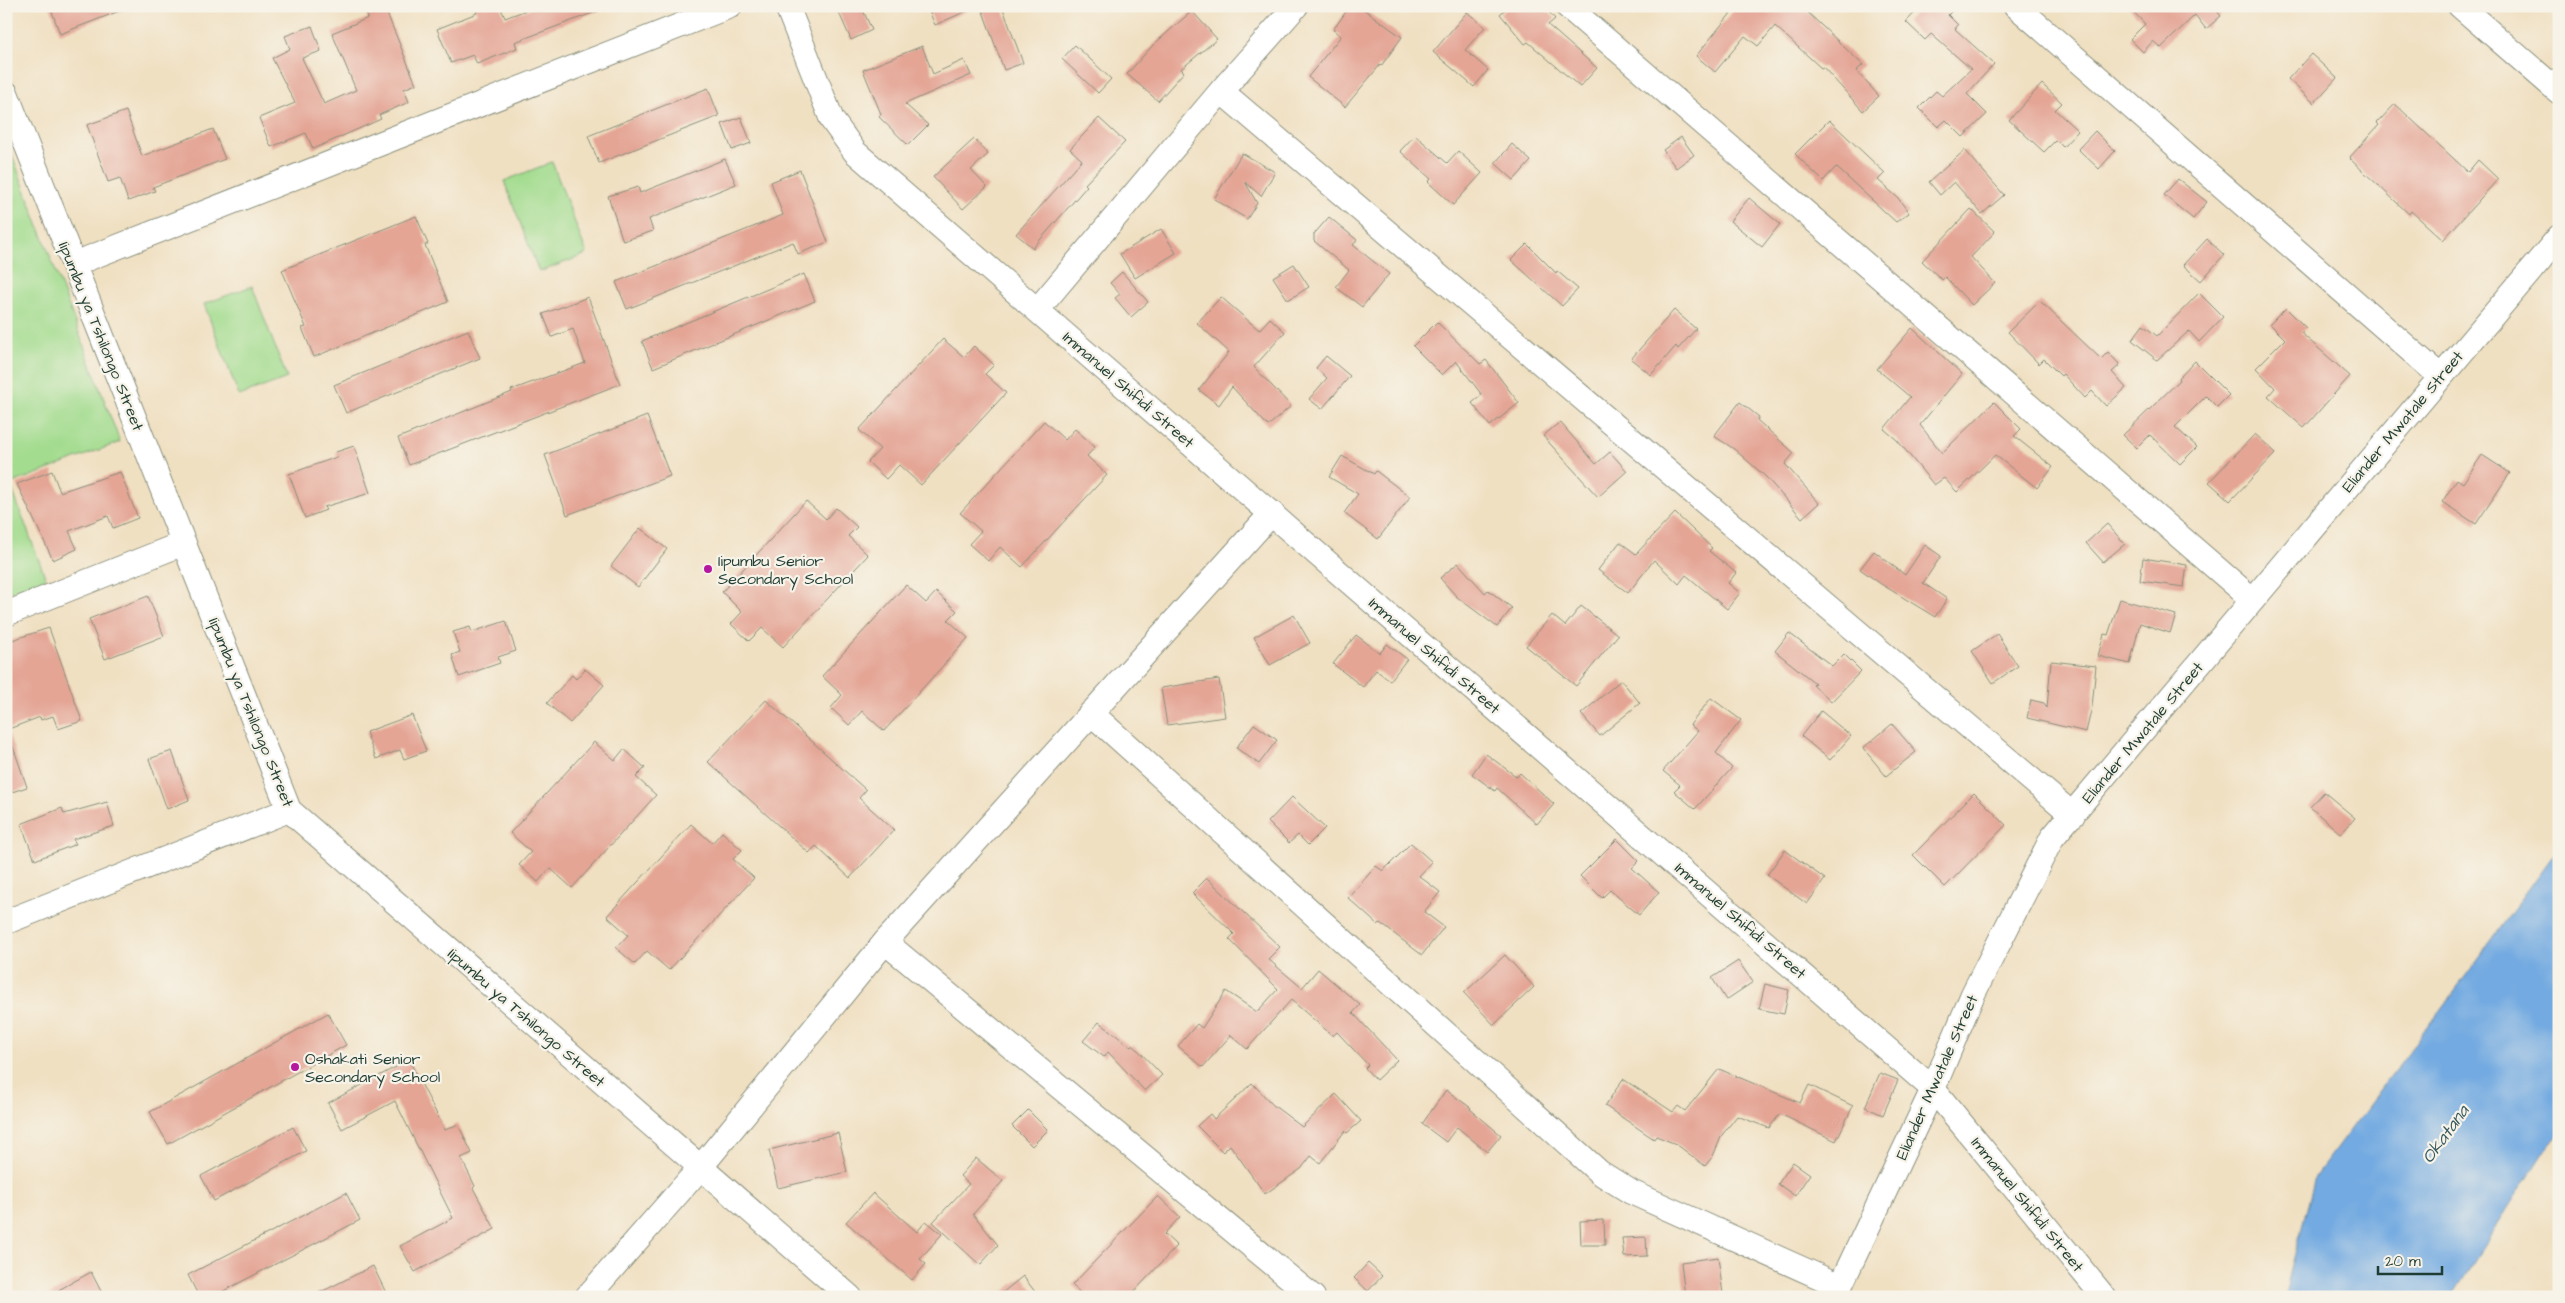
<svg xmlns="http://www.w3.org/2000/svg" width="2565" height="1303" viewBox="0 0 2565 1303" font-family="'Architects Daughter',sans-serif">
<rect width="100%" height="100%" fill="#f7f3e8"/>
<filter id="ink" filterUnits="userSpaceOnUse"><feTurbulence type="fractalNoise" baseFrequency=".02" numOctaves="2"/><feDisplacementMap in="SourceGraphic" scale="10" xChannelSelector="R" yChannelSelector="G"/><feConvolveMatrix kernelMatrix="1 2 1 2 8 2 1 2 1" color-interpolation-filters="sRGB"/></filter>
<filter id="wash" filterUnits="userSpaceOnUse"><feTurbulence type="fractalNoise" baseFrequency=".0096" numOctaves="4" result="noise"/><feDisplacementMap in="SourceGraphic" scale="20" xChannelSelector="R" yChannelSelector="G"/><feGaussianBlur stdDeviation="1.12" result="paint"/><feColorMatrix in="noise" values="0 0 0 0 0 0 0 0 0 0 0 0 0 0 0 0 0 1.4 0 .05"/><feComposite in="paint" operator="in"/></filter>
<g filter="url(#wash)">
<rect width="100%" height="100%" fill="#f0e0c2"/>
<path fill="#a3dc8f" stroke="#618c62" d="M 6,139 L 120,442 L 10,484 L 46,579 L 6,594 Z
M 552,162 L 587,254 L 539,272 L 504,181 Z
M 252,286 L 287,378 L 239,396 L 204,304 Z"/>
<path fill="#73aae1" stroke="#49748a" d="M 2559,847 L 2559,1134 L 2543,1153 L 2451,1297 L 2284,1297 L 2315,1177 L 2470,970 Z"/>
<g id="blocks">
<path fill="#e4a595" d="M 50,6 L 127,6 L 127,8 L 60,34 Z
M 363,6 L 384,6 L 416,84 L 404,89 L 409,102 L 379,115 L 381,119 L 313,149 L 306,133 L 271,147 L 259,118 L 295,103 L 272,58 L 290,49 L 285,36 L 312,26 L 321,51 L 302,58 L 324,104 L 356,90 L 332,33 L 368,18 Z
M 474,6 L 500,6 L 505,18 L 537,6 L 606,6 L 606,8 L 515,42 L 517,48 L 477,64 L 473,55 L 451,63 L 437,29 L 477,13 Z
M 836,6 L 861,6 L 872,30 L 851,40 Z
M 927,6 L 978,6 L 935,25 Z
M 981,6 L 1002,6 L 1023,63 L 1004,70 Z
M 1350,6 L 1359,6 L 1402,37 L 1381,66 L 1380,65 L 1345,107 L 1308,77 L 1341,36 L 1333,30 Z
M 1509,6 L 1544,6 L 1555,19 L 1548,25 L 1597,68 L 1580,87 L 1528,42 L 1525,44 L 1500,14 Z
M 1737,6 L 1801,6 L 1863,65 L 1856,71 L 1879,96 L 1863,111 L 1823,67 L 1821,68 L 1775,26 L 1758,46 L 1745,36 L 1715,72 L 1696,56 Z
M 1921,6 L 1957,6 L 1948,15 L 1958,25 L 1955,29 L 1994,64 L 1967,94 L 1987,114 L 1963,137 L 1946,120 L 1938,127 L 1919,108 L 1936,91 L 1942,96 L 1971,69 L 1931,34 L 1925,40 L 1906,22 Z
M 2128,6 L 2213,6 L 2221,16 L 2206,29 L 2195,15 L 2161,48 L 2153,41 L 2143,52 L 2130,39 L 2145,24 Z
M 1192,11 L 1217,39 L 1181,69 L 1184,72 L 1158,101 L 1127,74 L 1153,45 Z
M 1467,12 L 1485,27 L 1465,50 L 1488,70 L 1474,87 L 1433,52 Z
M 1075,45 L 1111,79 L 1098,93 L 1062,59 Z
M 922,46 L 933,74 L 964,60 L 971,75 L 905,104 L 928,125 L 908,145 L 879,117 L 881,114 L 863,70 Z
M 2311,54 L 2337,78 L 2314,103 L 2288,79 Z
M 2042,84 L 2062,103 L 2055,110 L 2078,131 L 2063,147 L 2056,140 L 2044,152 L 2009,120 Z
M 708,88 L 719,116 L 599,163 L 588,136 Z
M 2395,104 L 2468,172 L 2478,160 L 2498,179 L 2443,240 L 2411,211 L 2409,214 L 2349,158 L 2379,125 L 2377,123 Z
M 126,111 L 142,156 L 213,129 L 225,159 L 153,187 L 155,191 L 128,201 L 120,178 L 108,182 L 87,125 Z
M 741,117 L 751,143 L 732,150 L 722,124 Z
M 1099,118 L 1125,142 L 1085,184 L 1087,186 L 1033,248 L 1016,234 L 1082,160 L 1070,149 Z
M 1829,120 L 1885,173 L 1878,180 L 1898,198 L 1909,213 L 1896,222 L 1836,167 L 1823,181 L 1795,154 Z
M 2095,131 L 2115,151 L 2099,169 L 2078,149 Z
M 1415,135 L 1447,163 L 1458,151 L 1482,173 L 1453,205 L 1428,182 L 1431,179 L 1400,151 Z
M 1681,137 L 1694,155 L 1676,168 L 1663,150 Z
M 974,139 L 988,154 L 971,170 L 987,187 L 963,209 L 933,177 Z
M 1512,144 L 1531,161 L 1514,180 L 1495,163 Z
M 1965,150 L 2004,195 L 1982,214 L 1954,182 L 1940,195 L 1929,182 Z
M 1242,153 L 1275,172 L 1261,196 L 1245,182 L 1257,203 L 1247,219 L 1214,199 Z
M 725,159 L 736,184 L 649,219 L 653,231 L 623,241 L 608,196 L 638,187 L 640,193 Z
M 800,170 L 828,242 L 798,254 L 793,242 L 627,309 L 616,282 L 783,215 L 771,182 Z
M 2178,179 L 2207,202 L 2193,219 L 2164,195 Z
M 1749,198 L 1780,224 L 1762,247 L 1730,221 Z
M 1971,209 L 1995,232 L 1971,257 L 1995,283 L 1972,305 L 1945,277 L 1942,280 L 1922,261 Z
M 416,216 L 428,244 L 425,245 L 448,302 L 314,357 L 302,328 L 306,327 L 282,270 Z
M 1329,217 L 1357,240 L 1353,245 L 1389,274 L 1362,307 L 1336,287 L 1349,270 L 1314,241 L 1314,234 Z
M 1161,229 L 1176,253 L 1135,278 L 1120,254 Z
M 2207,239 L 2224,255 L 2201,281 L 2183,265 Z
M 1527,244 L 1556,273 L 1557,271 L 1578,289 L 1562,306 L 1511,260 Z
M 1294,264 L 1309,287 L 1288,300 L 1273,277 Z
M 1122,272 L 1148,302 L 1131,317 L 1115,298 L 1120,294 L 1110,283 Z
M 804,274 L 815,301 L 653,368 L 642,341 Z
M 2199,293 L 2223,317 L 2199,342 L 2189,331 L 2157,360 L 2132,340 L 2143,325 L 2157,336 Z
M 588,297 L 620,384 L 409,465 L 398,438 L 512,392 L 511,390 L 585,363 L 573,329 L 552,337 L 543,314 Z
M 1221,297 L 1259,330 L 1270,318 L 1285,332 L 1254,367 L 1291,406 L 1268,426 L 1232,387 L 1219,405 L 1199,390 L 1229,352 L 1197,323 Z
M 2040,301 L 2101,359 L 2108,352 L 2120,365 L 2112,372 L 2126,388 L 2106,406 L 2092,391 L 2085,398 L 2063,374 L 2061,376 L 2044,359 L 2039,364 L 2008,332 Z
M 2286,308 L 2306,328 L 2301,333 L 2350,376 L 2304,428 L 2268,396 L 2275,388 L 2256,368 L 2285,339 L 2270,324 Z
M 1674,310 L 1696,329 L 1678,349 L 1676,346 L 1651,375 L 1631,359 Z
M 1437,322 L 1480,364 L 1486,360 L 1519,403 L 1490,426 L 1472,403 L 1482,395 L 1456,361 L 1442,375 L 1413,346 Z
M 1912,328 L 1962,374 L 1920,425 L 1942,453 L 1994,402 L 2021,429 L 2014,436 L 2053,467 L 2037,488 L 1995,455 L 1957,492 L 1944,478 L 1934,485 L 1897,440 L 1884,429 L 1910,397 L 1877,369 Z
M 468,330 L 480,358 L 346,413 L 334,385 Z
M 943,339 L 964,357 L 974,346 L 994,365 L 985,374 L 1006,393 L 921,485 L 899,465 L 886,479 L 868,462 L 880,449 L 859,430 Z
M 1326,356 L 1350,376 L 1322,409 L 1309,399 L 1327,378 L 1316,368 Z
M 2195,361 L 2229,395 L 2217,407 L 2206,396 L 2175,427 L 2197,447 L 2180,464 L 2150,435 L 2137,448 L 2123,435 L 2180,380 L 2179,378 Z
M 1740,402 L 1759,417 L 1757,420 L 1794,453 L 1785,464 L 1819,503 L 1802,518 L 1766,477 L 1734,449 L 1714,436 Z
M 647,416 L 670,476 L 567,515 L 545,455 Z
M 1044,421 L 1065,440 L 1075,429 L 1095,447 L 1087,456 L 1107,475 L 1022,567 L 1000,547 L 988,561 L 969,544 L 981,531 L 960,513 Z
M 1560,422 L 1596,464 L 1610,452 L 1627,471 L 1598,497 L 1543,436 Z
M 2255,434 L 2276,453 L 2230,501 L 2209,482 Z
M 354,446 L 370,493 L 324,507 L 326,510 L 305,518 L 289,474 L 337,457 L 336,452 Z
M 2482,455 L 2510,473 L 2476,524 L 2442,502 L 2457,479 L 2463,483 Z
M 1342,456 L 1374,474 L 1376,471 L 1410,497 L 1378,539 L 1344,513 L 1358,494 L 1329,477 Z
M 52,471 L 60,492 L 120,472 L 138,518 L 113,528 L 108,516 L 69,531 L 77,549 L 53,560 L 17,484 Z
M 806,501 L 826,519 L 836,508 L 857,527 L 848,536 L 868,555 L 783,647 L 762,628 L 749,641 L 731,624 L 742,612 L 722,592 Z
M 1675,513 L 1712,548 L 1709,551 L 1736,573 L 1728,583 L 1740,593 L 1727,609 L 1686,575 L 1679,584 L 1654,560 L 1628,593 L 1598,570 L 1620,542 L 1636,554 Z
M 2107,524 L 2125,544 L 2103,562 L 2086,543 Z
M 640,528 L 667,549 L 638,587 L 611,566 Z
M 1925,545 L 1941,556 L 1923,583 L 1947,599 L 1935,617 L 1881,584 L 1860,569 L 1874,551 L 1905,575 Z
M 2143,558 L 2187,565 L 2184,587 L 2140,581 Z
M 1458,563 L 1485,593 L 1488,590 L 1512,608 L 1497,627 L 1457,597 L 1440,578 Z
M 906,585 L 926,603 L 936,592 L 957,611 L 948,620 L 968,638 L 884,731 L 862,711 L 849,725 L 831,708 L 842,695 L 822,676 Z
M 148,596 L 164,636 L 105,659 L 89,619 Z
M 2120,599 L 2176,615 L 2170,633 L 2140,623 L 2130,664 L 2098,656 L 2104,634 L 2108,635 Z
M 1581,606 L 1618,635 L 1576,686 L 1526,646 L 1552,615 L 1565,626 Z
M 1294,615 L 1310,643 L 1270,665 L 1254,637 Z
M 506,621 L 516,651 L 498,657 L 500,663 L 459,677 L 452,655 L 460,652 L 453,632 L 470,627 L 472,632 Z
M 49,628 L 82,721 L 58,729 L 53,716 L 41,720 L 40,717 L 6,730 L 6,642 Z
M 1789,633 L 1832,666 L 1844,654 L 1861,671 L 1831,702 L 1813,685 L 1815,683 L 1775,651 Z
M 1997,634 L 2018,666 L 1993,683 L 1972,651 Z
M 1356,635 L 1380,653 L 1387,644 L 1407,659 L 1390,681 L 1376,670 L 1363,687 L 1333,664 Z
M 2051,661 L 2096,666 L 2092,707 L 2086,732 L 2027,718 L 2031,700 L 2044,703 L 2047,708 Z
M 585,669 L 604,685 L 570,723 L 547,703 L 572,675 L 576,679 Z
M 1219,679 L 1225,717 L 1167,725 L 1161,688 Z
M 1621,680 L 1640,703 L 1600,736 L 1581,714 Z
M 1711,698 L 1741,720 L 1716,753 L 1732,768 L 1695,809 L 1674,791 L 1680,785 L 1663,771 L 1698,731 L 1690,725 Z
M 766,700 L 866,790 L 859,798 L 894,830 L 850,878 L 816,846 L 809,853 L 708,762 Z
M 1821,711 L 1851,736 L 1830,760 L 1801,736 Z
M 412,715 L 426,751 L 404,759 L 400,750 L 376,759 L 366,732 Z
M 1254,724 L 1277,740 L 1259,764 L 1236,748 Z
M 1892,724 L 1916,752 L 1886,776 L 1863,748 Z
M 6,735 L 9,735 L 27,787 L 6,794 Z
M 594,742 L 615,760 L 624,749 L 645,768 L 636,777 L 656,795 L 572,888 L 550,868 L 538,882 L 519,865 L 531,852 L 510,833 Z
M 172,751 L 189,800 L 167,809 L 149,759 Z
M 1486,754 L 1517,777 L 1520,773 L 1554,804 L 1537,824 L 1497,788 L 1495,791 L 1472,774 Z
M 2324,792 L 2355,818 L 2341,834 L 2310,807 Z
M 1974,793 L 2006,825 L 1945,887 L 1913,855 Z
M 1292,797 L 1325,828 L 1308,845 L 1298,835 L 1289,843 L 1268,822 Z
M 107,802 L 114,826 L 73,839 L 76,844 L 35,860 L 21,824 L 62,808 L 64,814 Z
M 691,824 L 712,843 L 722,832 L 742,850 L 733,859 L 754,878 L 669,970 L 647,951 L 635,964 L 616,948 L 628,935 L 607,916 Z
M 1617,839 L 1639,861 L 1632,868 L 1659,892 L 1639,915 L 1610,890 L 1602,898 L 1580,876 Z
M 1411,843 L 1432,862 L 1419,876 L 1440,892 L 1424,912 L 1444,927 L 1422,955 L 1380,923 L 1378,925 L 1348,898 L 1376,866 L 1383,871 Z
M 1785,850 L 1825,879 L 1807,904 L 1767,875 Z
M 1207,878 L 1280,947 L 1268,959 L 1302,988 L 1318,969 L 1360,1005 L 1353,1013 L 1397,1060 L 1376,1080 L 1365,1068 L 1368,1065 L 1337,1032 L 1333,1036 L 1291,1000 L 1247,1049 L 1231,1035 L 1203,1067 L 1178,1046 L 1197,1024 L 1202,1028 L 1226,991 L 1257,1012 L 1278,989 L 1229,939 L 1234,934 L 1192,893 Z
M 1505,955 L 1534,987 L 1494,1025 L 1464,993 Z
M 1738,961 L 1753,982 L 1726,1000 L 1712,978 Z
M 1765,984 L 1789,990 L 1784,1014 L 1759,1009 Z
M 328,1013 L 346,1045 L 168,1144 L 150,1112 Z
M 1099,1022 L 1131,1047 L 1133,1045 L 1162,1075 L 1145,1091 L 1108,1052 L 1104,1057 L 1083,1041 Z
M 409,1060 L 445,1130 L 458,1124 L 472,1153 L 461,1158 L 475,1186 L 473,1188 L 495,1229 L 415,1272 L 400,1246 L 453,1218 L 395,1101 L 342,1129 L 328,1103 Z
M 1719,1069 L 1800,1103 L 1809,1085 L 1853,1106 L 1836,1141 L 1780,1114 L 1769,1128 L 1737,1116 L 1722,1135 L 1713,1156 L 1705,1166 L 1676,1144 L 1656,1136 L 1654,1139 L 1605,1106 L 1623,1079 L 1673,1112 L 1678,1106 L 1685,1111 Z
M 1880,1073 L 1898,1080 L 1883,1115 L 1865,1107 Z
M 1252,1083 L 1273,1105 L 1302,1127 L 1336,1094 L 1361,1121 L 1347,1133 L 1345,1131 L 1320,1163 L 1311,1156 L 1301,1169 L 1265,1194 L 1230,1145 L 1223,1152 L 1197,1126 L 1210,1114 L 1214,1119 Z
M 1446,1090 L 1471,1108 L 1470,1109 L 1501,1135 L 1487,1152 L 1457,1127 L 1446,1142 L 1422,1124 Z
M 1028,1110 L 1048,1130 L 1032,1146 L 1012,1126 Z
M 293,1127 L 306,1151 L 214,1201 L 201,1176 Z
M 838,1133 L 847,1172 L 778,1188 L 769,1150 Z
M 976,1158 L 1003,1181 L 973,1214 L 998,1245 L 980,1265 L 933,1222 L 969,1184 L 960,1176 Z
M 1793,1162 L 1810,1174 L 1795,1196 L 1778,1184 Z
M 346,1193 L 360,1220 L 212,1297 L 199,1297 L 188,1275 Z
M 873,1193 L 917,1232 L 926,1221 L 942,1234 L 920,1259 L 926,1264 L 912,1280 L 846,1222 Z
M 1158,1196 L 1180,1217 L 1164,1234 L 1177,1246 L 1129,1297 L 1085,1297 L 1072,1285 Z
M 1604,1220 L 1605,1245 L 1581,1245 L 1580,1221 Z
M 1646,1237 L 1647,1256 L 1624,1257 L 1622,1238 Z
M 1718,1257 L 1723,1294 L 1685,1297 L 1681,1262 Z
M 1368,1263 L 1382,1276 L 1368,1291 L 1354,1278 Z
M 373,1266 L 388,1297 L 311,1297 Z
M 91,1272 L 104,1297 L 46,1297 Z
M 1023,1276 L 1039,1297 L 997,1297 Z"/>
</g>
</g>
<g filter="url(#ink)">
<use href="#blocks" fill-opacity="0" stroke="#888e7b" stroke-width="1"/>
<g fill="none" stroke-linecap="round" stroke-linejoin="round">
<g stroke="#888e7b" stroke-width="26">
<path id="street" d="M 787,6 L 832,120 L 855,152 L 1933,1089 L 2104,1297
M 1567,6 L 2253,600
M 2016,6 L 2440,376
M 2460,6 L 2559,92
M 1221,91 L 2073,815
M 6,93 L 289,810 L 850,1297
M 74,264 L 730,6
M 1038,309 L 1221,91 L 1296,6
M 6,614 L 184,543
M 1091,713 L 1599,1172 L 1631,1192 L 1840,1286
M 6,922 L 289,810
M 885,942 L 1313,1297
M 587,1297 L 700,1168 L 885,942 L 1272,513
M 1835,1297 L 1933,1089 L 1973,994 L 2052,838 L 2559,237"/>
</g>
<use href="#street" stroke="#fff" stroke-width="24"/>
</g>
</g>
<g fill="#b5179e" stroke="#f7f3e8" stroke-width="2">
<circle cx="708" cy="569" r="5"/>
<circle cx="295" cy="1067" r="5"/>
</g>
<g text-anchor="middle" stroke-width="4.5" stroke-linejoin="round" paint-order="stroke">
<g font-size="16" fill="#1f3d34" stroke="#f7f3e8">
<text transform="translate(102 336) rotate(68)" y="6">Iipumbu ya Tshilongo Street</text>
<text transform="translate(1129 389) rotate(41)" y="6">Immanuel Shifidi Street</text>
<text transform="translate(2402 421) rotate(-50)" y="6">Eliander Mwatale Street</text>
<text transform="translate(1435 655) rotate(41)" y="6">Immanuel Shifidi Street</text>
<text transform="translate(252 712) rotate(68)" y="6">Iipumbu ya Tshilongo Street</text>
<text transform="translate(2142 732) rotate(-50)" y="6">Eliander Mwatale Street</text>
<text transform="translate(1741 920) rotate(41)" y="6">Immanuel Shifidi Street</text>
<text transform="translate(527 1017) rotate(41)" y="6">Iipumbu ya Tshilongo Street</text>
<text transform="translate(1936 1077) rotate(-66)" y="6">Eliander Mwatale Street</text>
<text transform="translate(2028 1204) rotate(51)" y="6">Immanuel Shifidi Street</text>
</g>
<g font-size="16" fill="#1f3d34" stroke="#f7f3e8" text-anchor="start">
<text x="718" y="566">Iipumbu Senior<tspan x="718" dy="18">Secondary School</tspan></text>
<text x="305" y="1064">Oshakati Senior<tspan x="305" dy="18">Secondary School</tspan></text>
</g>
<g font-size="18" font-style="italic" fill="#34585f" stroke="#f7f3e8">
<text transform="translate(2445 1134) rotate(-54)" y="6">Okatana</text>
</g>
</g>
<rect width="2565" height="1303" fill="none" stroke="#f7f3e8" stroke-width="25"/>
<path d="M2378 1266v8h64v-8" fill="none" stroke="#1f3d34" stroke-width="2.5"/>
<text x="2385" y="1266" font-size="15" fill="#1f3d34" stroke="#f7f3e8" stroke-width="4" paint-order="stroke">20 m</text>
</svg>
